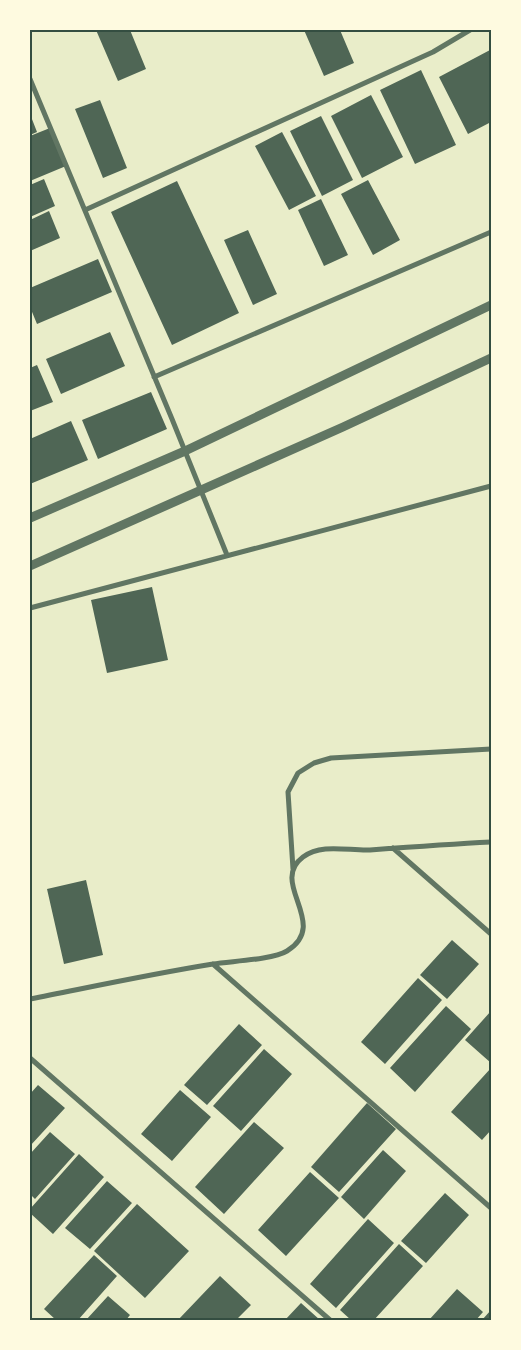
<svg xmlns="http://www.w3.org/2000/svg" width="521" height="1350" viewBox="0 0 521 1350" font-family="'DM Sans',sans-serif">
<rect width="100%" height="100%" fill="#e9edc9"/>
<path fill="#4f6655" d="M 96,30 L 130,30 L 146,69 L 118,81 Z
M 304,30 L 340,30 L 354,63 L 324,76 Z
M 490,50 L 491,122 L 468,134 L 439,77 Z
M 421,70 L 456,145 L 415,164 L 380,90 Z
M 371,95 L 403,157 L 362,178 L 331,116 Z
M 100,100 L 127,168 L 103,178 L 75,109 Z
M 30,114 L 37,132 L 30,135 Z
M 321,116 L 353,180 L 322,196 L 290,131 Z
M 50,128 L 66,166 L 30,181 L 30,136 Z
M 282,132 L 316,196 L 289,210 L 255,146 Z
M 44,179 L 55,206 L 30,217 L 30,185 Z
M 368,180 L 400,240 L 373,255 L 341,194 Z
M 177,181 L 239,313 L 172,345 L 111,212 Z
M 321,199 L 348,255 L 324,266 L 298,210 Z
M 49,211 L 60,238 L 30,251 L 30,220 Z
M 248,230 L 277,294 L 253,305 L 224,240 Z
M 98,259 L 112,292 L 37,324 L 30,307 L 30,288 Z
M 110,332 L 125,366 L 61,394 L 46,359 Z
M 37,365 L 53,402 L 30,411 L 30,368 Z
M 151,392 L 167,429 L 98,459 L 82,420 Z
M 71,421 L 88,460 L 30,484 L 30,439 Z
M 152,587 L 168,660 L 107,673 L 91,600 Z
M 86,880 L 103,955 L 64,964 L 47,889 Z
M 452,940 L 479,964 L 447,999 L 420,975 Z
M 418,978 L 442,1000 L 385,1064 L 361,1042 Z
M 446,1006 L 471,1029 L 415,1092 L 390,1068 Z
M 491,1011 L 491,1063 L 465,1040 Z
M 239,1024 L 262,1045 L 207,1105 L 184,1085 Z
M 264,1049 L 292,1074 L 241,1131 L 213,1106 Z
M 491,1068 L 491,1130 L 482,1140 L 451,1112 Z
M 38,1085 L 65,1108 L 30,1146 L 30,1094 Z
M 180,1090 L 211,1117 L 172,1161 L 141,1134 Z
M 367,1103 L 396,1129 L 339,1192 L 311,1167 Z
M 254,1122 L 284,1148 L 224,1214 L 195,1187 Z
M 50,1132 L 75,1154 L 35,1199 L 30,1194 L 30,1154 Z
M 383,1150 L 406,1171 L 364,1219 L 341,1197 Z
M 79,1154 L 104,1177 L 53,1234 L 30,1213 L 30,1209 Z
M 310,1172 L 339,1198 L 286,1256 L 258,1230 Z
M 107,1181 L 132,1203 L 90,1249 L 65,1228 Z
M 445,1193 L 469,1215 L 426,1263 L 401,1241 Z
M 137,1204 L 189,1251 L 145,1298 L 94,1251 Z
M 368,1219 L 394,1243 L 336,1308 L 310,1284 Z
M 399,1244 L 423,1266 L 374,1320 L 351,1320 L 340,1310 Z
M 94,1255 L 117,1276 L 78,1320 L 56,1320 L 44,1309 Z
M 220,1276 L 251,1305 L 236,1320 L 178,1320 Z
M 457,1289 L 483,1312 L 476,1320 L 429,1320 Z
M 108,1296 L 130,1315 L 126,1320 L 86,1320 Z
M 301,1303 L 320,1320 L 285,1320 Z
M 491,1310 L 491,1320 L 482,1320 Z"/>
<g fill="none" stroke-linecap="round" stroke-linejoin="round">
<path stroke="#617663" stroke-width="5" d="M 30,79 L 172,419 L 227,555
M 85,210 L 433,52 L 470,30
M 154,377 L 491,232
M 30,608 L 491,486
M 393,848 L 491,934
M 293,869 L 288,792 L 298,773 L 314,763 L 331,758 L 491,749
M 213,964 L 491,1208
M 30,999 C 91,987 151,974 213,964 C 231,961 272,960 287,951 C 331,924 268,883 303,857 C 322,843 348,851 370,850 C 410,847 451,844 491,842
M 30,1058 L 330,1320"/>
<path stroke="#617663" stroke-width="9" d="M 30,518 L 185,451 L 491,305
M 30,566 L 343,427 L 491,358"/>
</g>
<rect width="521" height="1350" fill="none" stroke="#fefae0" stroke-width="62"/>
<rect x="31" y="31" width="459" height="1288" fill="none" stroke="#344e41" stroke-width="2"/>
</svg>
